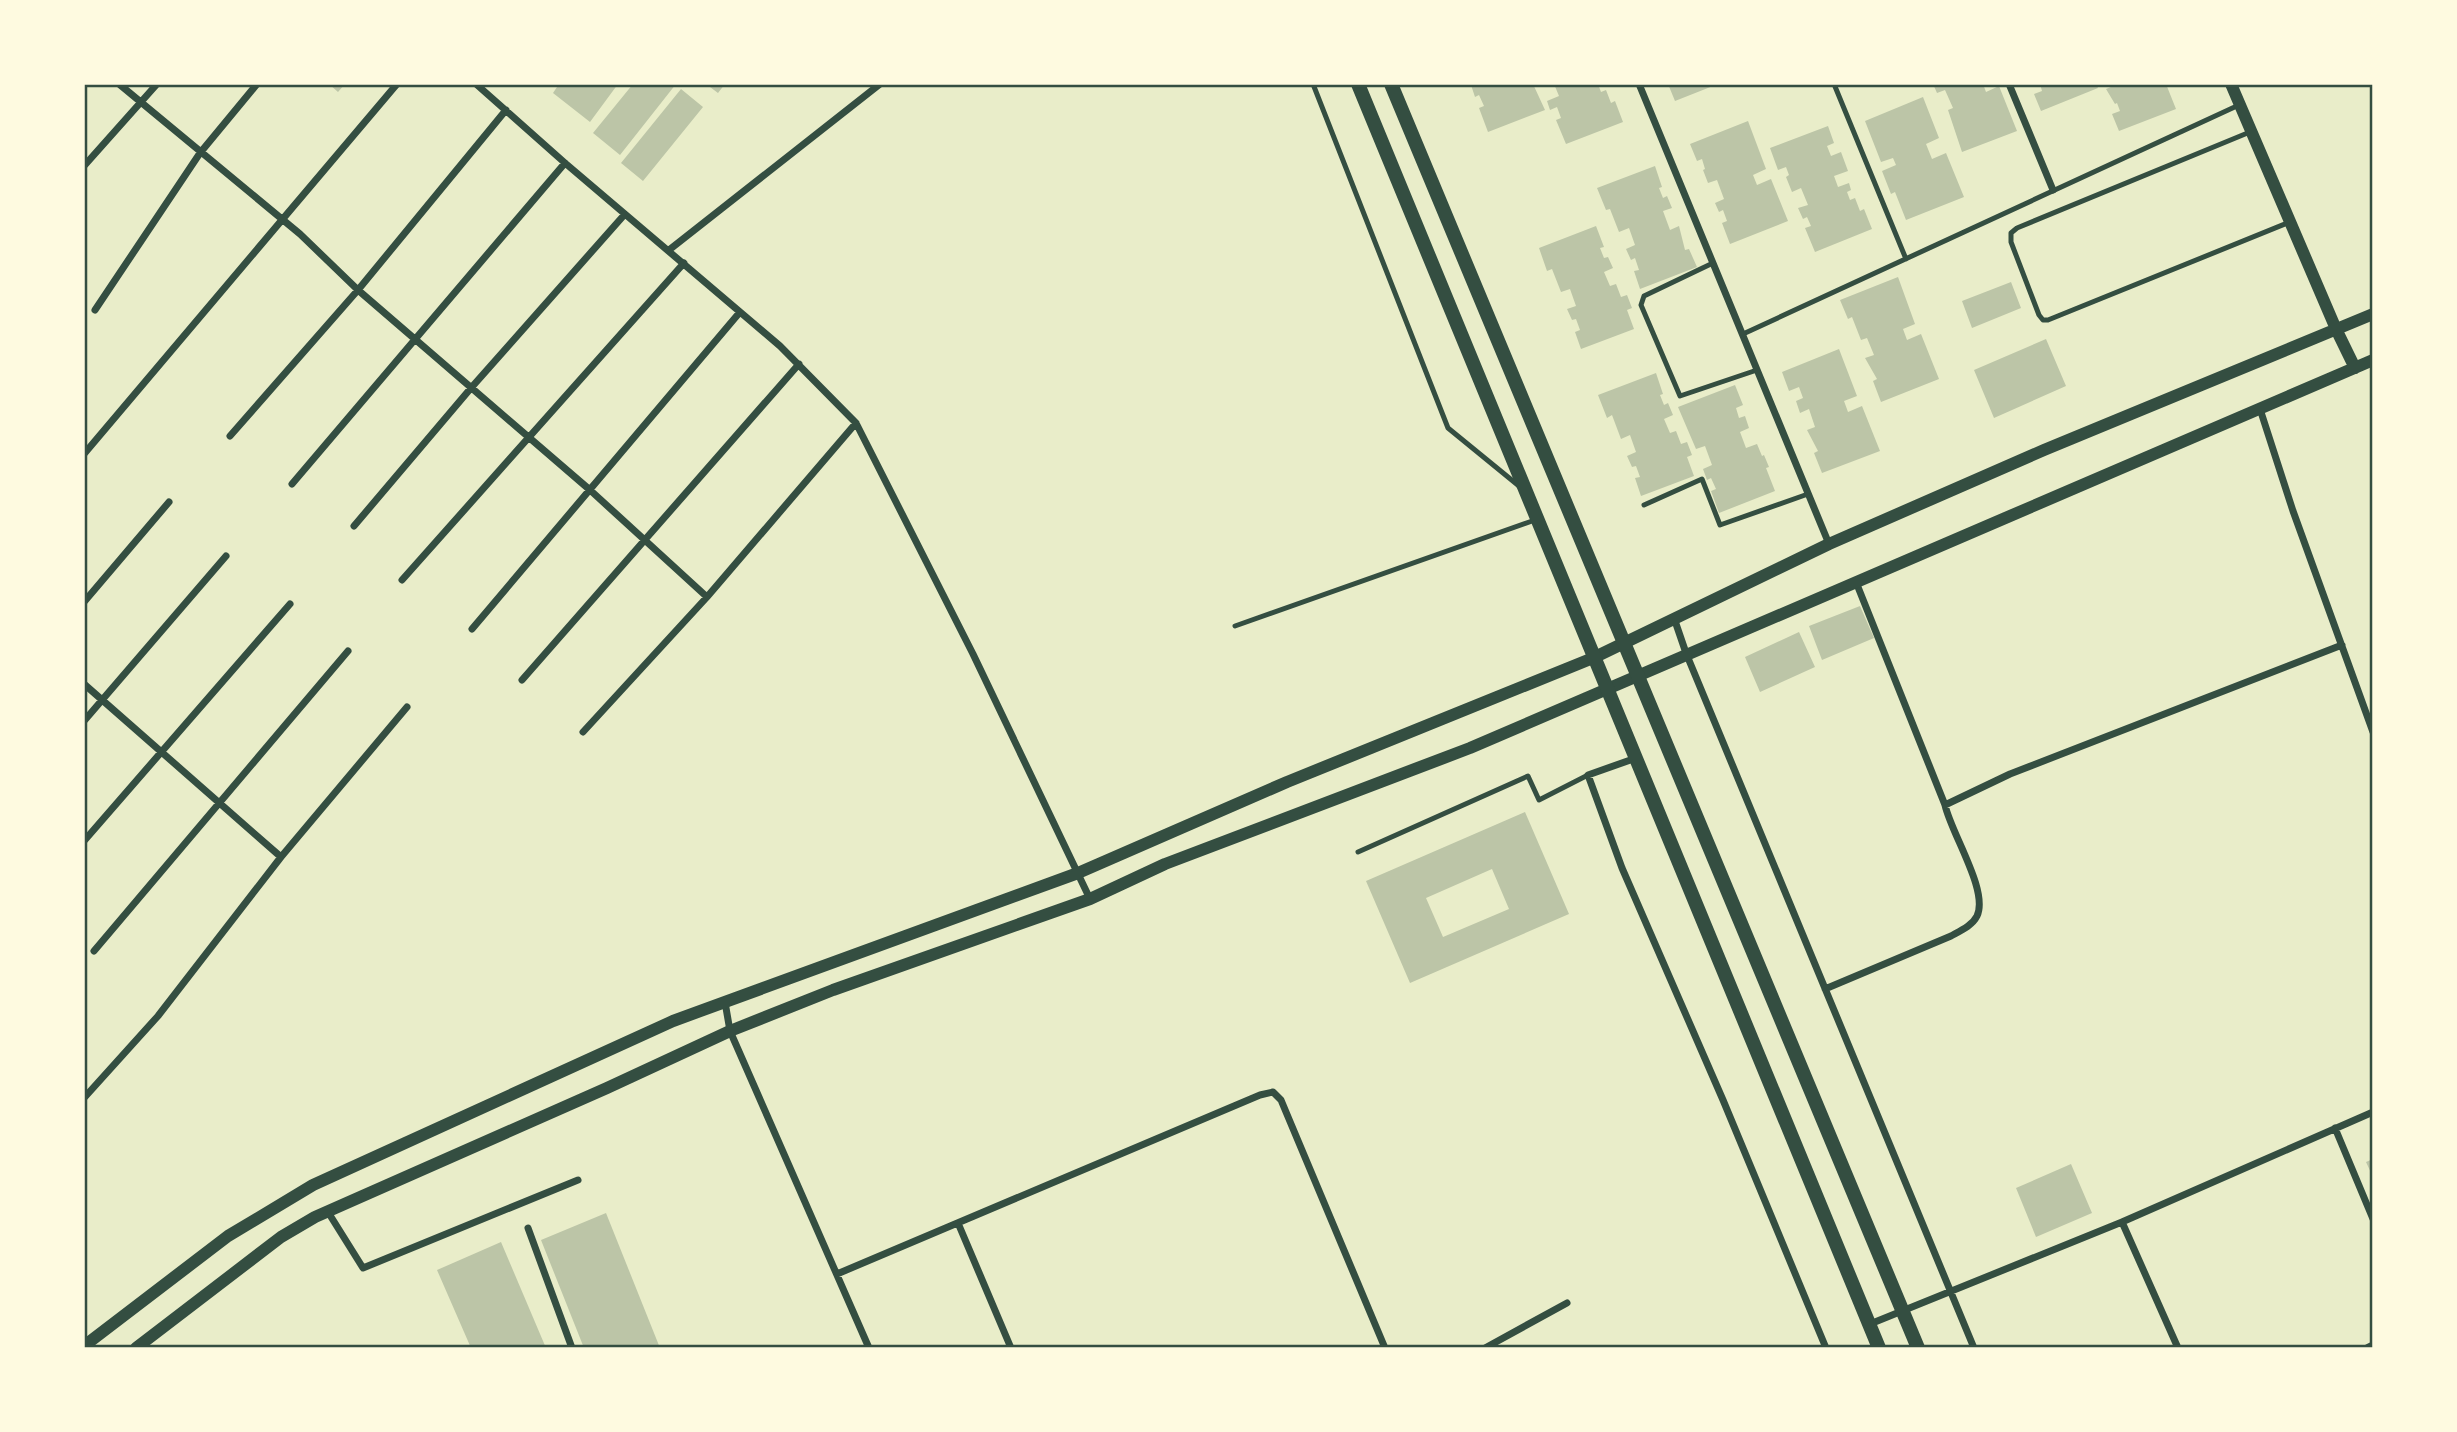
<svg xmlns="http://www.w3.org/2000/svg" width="2457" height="1432" viewBox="0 0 2457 1432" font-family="'DM Sans',sans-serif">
<rect width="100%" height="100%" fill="#e9edc9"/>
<path fill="#bcc5a7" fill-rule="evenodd" d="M 329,84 L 345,84 L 338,92 Z
M 559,84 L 618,84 L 590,122 L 553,93 Z
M 633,84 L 676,84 L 620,155 L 593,133 Z
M 706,84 L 725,84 L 718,93 Z
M 1475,84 L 1533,84 L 1545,110 L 1488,132 L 1479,108 L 1484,106 L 1479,95 L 1475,97 L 1471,85 Z
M 1554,84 L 1598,84 L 1601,92 L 1606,90 L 1611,103 L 1615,101 L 1623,122 L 1566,144 L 1556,120 L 1561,118 L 1557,107 L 1550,110 L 1547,101 L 1559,96 Z
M 1668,84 L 1718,84 L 1675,101 Z
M 1933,84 L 1983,84 L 1986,92 L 1999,86 L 2017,131 L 1962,152 L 1948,110 L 1953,108 L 1945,90 L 1937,93 Z
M 2040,84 L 2096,84 L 2098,88 L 2041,111 L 2034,94 L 2042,91 Z
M 2118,84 L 2166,84 L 2176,109 L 2119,131 L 2112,114 L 2120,111 L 2117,103 L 2115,104 L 2106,89 Z
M 681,89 L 703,107 L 643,181 L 621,163 Z
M 1923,97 L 1939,138 L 1926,144 L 1932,159 L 1946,153 L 1964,197 L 1906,220 L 1895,192 L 1891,194 L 1882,171 L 1896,165 L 1893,158 L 1881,162 L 1865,121 Z
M 1748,121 L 1766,169 L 1753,175 L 1757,185 L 1771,179 L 1788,221 L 1730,244 L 1722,223 L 1727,221 L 1723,210 L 1719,212 L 1715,203 L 1724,199 L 1717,180 L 1708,183 L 1703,170 L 1705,169 L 1702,159 L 1697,161 L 1690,144 Z
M 1828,126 L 1834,143 L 1827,146 L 1831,156 L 1841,152 L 1848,171 L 1834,176 L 1838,187 L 1849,183 L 1851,190 L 1847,192 L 1850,200 L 1855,198 L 1860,211 L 1864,209 L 1872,229 L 1815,252 L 1805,228 L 1811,226 L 1807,217 L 1803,219 L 1798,208 L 1808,205 L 1801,188 L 1792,192 L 1786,177 L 1789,175 L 1786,167 L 1778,170 L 1770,148 Z
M 1655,166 L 1662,187 L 1659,188 L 1663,198 L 1667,196 L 1672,208 L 1663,211 L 1670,230 L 1679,226 L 1685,250 L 1689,249 L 1697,267 L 1640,289 L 1634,271 L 1639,270 L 1635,258 L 1631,260 L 1626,249 L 1635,245 L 1629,228 L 1619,232 L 1610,209 L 1606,210 L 1597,188 Z
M 1596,226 L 1604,247 L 1600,248 L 1604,258 L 1608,257 L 1613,268 L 1604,272 L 1610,286 L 1616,284 L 1621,297 L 1627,295 L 1632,308 L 1627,310 L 1634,329 L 1581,349 L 1575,332 L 1580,330 L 1576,319 L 1572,320 L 1567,309 L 1576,306 L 1570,289 L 1561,292 L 1552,269 L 1547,271 L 1539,248 Z
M 1898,277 L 1915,324 L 1903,329 L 1907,340 L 1921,334 L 1939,379 L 1881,402 L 1873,381 L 1877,379 L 1865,358 L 1874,355 L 1867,338 L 1861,340 L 1852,317 L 1848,319 L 1840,300 Z
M 2011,282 L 2021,308 L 1972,328 L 1962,301 Z
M 2046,339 L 2066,386 L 1994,418 L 1974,370 Z
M 1839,349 L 1857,396 L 1844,401 L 1848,412 L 1862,406 L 1880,451 L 1822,473 L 1814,453 L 1818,451 L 1807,430 L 1815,427 L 1809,409 L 1800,413 L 1796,401 L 1803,398 L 1799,387 L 1789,391 L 1782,372 Z
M 1656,373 L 1663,394 L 1660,395 L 1664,405 L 1668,403 L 1673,415 L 1664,419 L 1670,433 L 1676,431 L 1681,444 L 1687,442 L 1692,455 L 1687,457 L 1694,476 L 1641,496 L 1635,478 L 1640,477 L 1636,466 L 1632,467 L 1627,456 L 1636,452 L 1630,435 L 1621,439 L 1612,415 L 1607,418 L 1598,395 Z
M 1735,385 L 1743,405 L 1736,408 L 1739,418 L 1745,416 L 1749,428 L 1740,432 L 1746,448 L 1757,444 L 1762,456 L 1764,455 L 1769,467 L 1766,468 L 1775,491 L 1719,513 L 1711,491 L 1716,489 L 1711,478 L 1707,480 L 1703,469 L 1712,465 L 1705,446 L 1696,449 L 1678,407 Z
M 1860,606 L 1874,638 L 1822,660 L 1809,626 Z
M 1799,632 L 1815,667 L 1760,692 L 1745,657 Z
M 1525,812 L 1569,914 L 1410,983 L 1366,881 ZM 1492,869 L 1509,909 L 1443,937 L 1426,898 Z
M 2373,1159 L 2373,1177 L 2366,1162 Z
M 2071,1164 L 2092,1213 L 2036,1237 L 2016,1188 Z
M 606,1213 L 660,1348 L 584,1348 L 541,1240 Z
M 501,1242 L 546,1348 L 471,1348 L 437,1270 Z"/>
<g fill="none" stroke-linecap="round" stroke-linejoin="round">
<path stroke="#344e41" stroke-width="5" d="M 1313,84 L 1448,428 L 1519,486
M 1834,84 L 1906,259
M 2250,132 L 2017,228 L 2011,233 L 2011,242 L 2039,315 L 2043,320 L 2048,320 L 2290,222
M 1713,263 L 1644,296 L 1641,305 L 1680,396 L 1757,370
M 1743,334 L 2239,105
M 1644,505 L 1702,479 L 1720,525 L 1808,494
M 1235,626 L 1535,520
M 1358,852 L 1528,776 L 1539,800 L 1588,775"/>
<path stroke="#344e41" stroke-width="7" d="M 119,84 L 300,234 L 358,290 L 590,490 L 707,597
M 476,84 L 565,163 L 780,346 L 856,423 L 973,654 L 1090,899
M 1639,84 L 1829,544
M 2009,84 L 2053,190
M 84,166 L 157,84
M 669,250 L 880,84
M 95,310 L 200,153 L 257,84
M 2260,409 L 2293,511 L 2373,732
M 230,436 L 358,290 L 506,110
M 84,454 L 397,84
M 292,484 L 565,163
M 354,526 L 471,388 L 625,214
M 402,580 L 684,263
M 84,602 L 169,502
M 1674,618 L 1686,653 L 1974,1348
M 472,629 L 740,312
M 522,680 L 799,364
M 84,684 L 281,857
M 84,721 L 226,556
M 583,732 L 707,597 L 856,423
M 1636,758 L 1588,775 L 1622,868 L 1723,1100 L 1826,1348
M 1945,805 L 2010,774 L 2342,645
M 84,841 L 290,604
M 94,951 L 348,651
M 1825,989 L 1951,936 C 1960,931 1972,926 1977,916 C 1989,891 1951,833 1945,805 L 1856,582
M 725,1002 L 730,1031 L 869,1348
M 84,1098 L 158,1016 L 281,857 L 407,707
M 2335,1128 L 2373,1219
M 328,1212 L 363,1268 L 578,1180
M 2122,1222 L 2178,1348
M 958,1223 L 1011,1348
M 528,1228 L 572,1348
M 837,1274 L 1260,1095 L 1273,1092 L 1281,1100 L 1286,1112 L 1385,1348
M 1870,1324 L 2122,1222 L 2373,1112
M 1485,1348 L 1567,1303
M 2367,1348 L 2373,1345"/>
<path stroke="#344e41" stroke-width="12" d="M 2231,84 L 2336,329 L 2355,368
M 84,1346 L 228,1236 L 313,1185 L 673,1021 L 1078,873 L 1287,782 L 1593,658 L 1829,544 L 2044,450 L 2373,314
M 136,1348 L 281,1237 L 315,1217 L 607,1088 L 730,1031 L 833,990 L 1090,899 L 1165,864 L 1470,748 L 2373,360"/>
<path stroke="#344e41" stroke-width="14" d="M 1358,84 L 1879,1348
M 1391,84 L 1918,1348"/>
</g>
<rect width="2457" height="1432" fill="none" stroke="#fefae0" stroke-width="172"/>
<rect x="86" y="86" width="2285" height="1260" fill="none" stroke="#344e41" stroke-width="2.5"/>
</svg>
